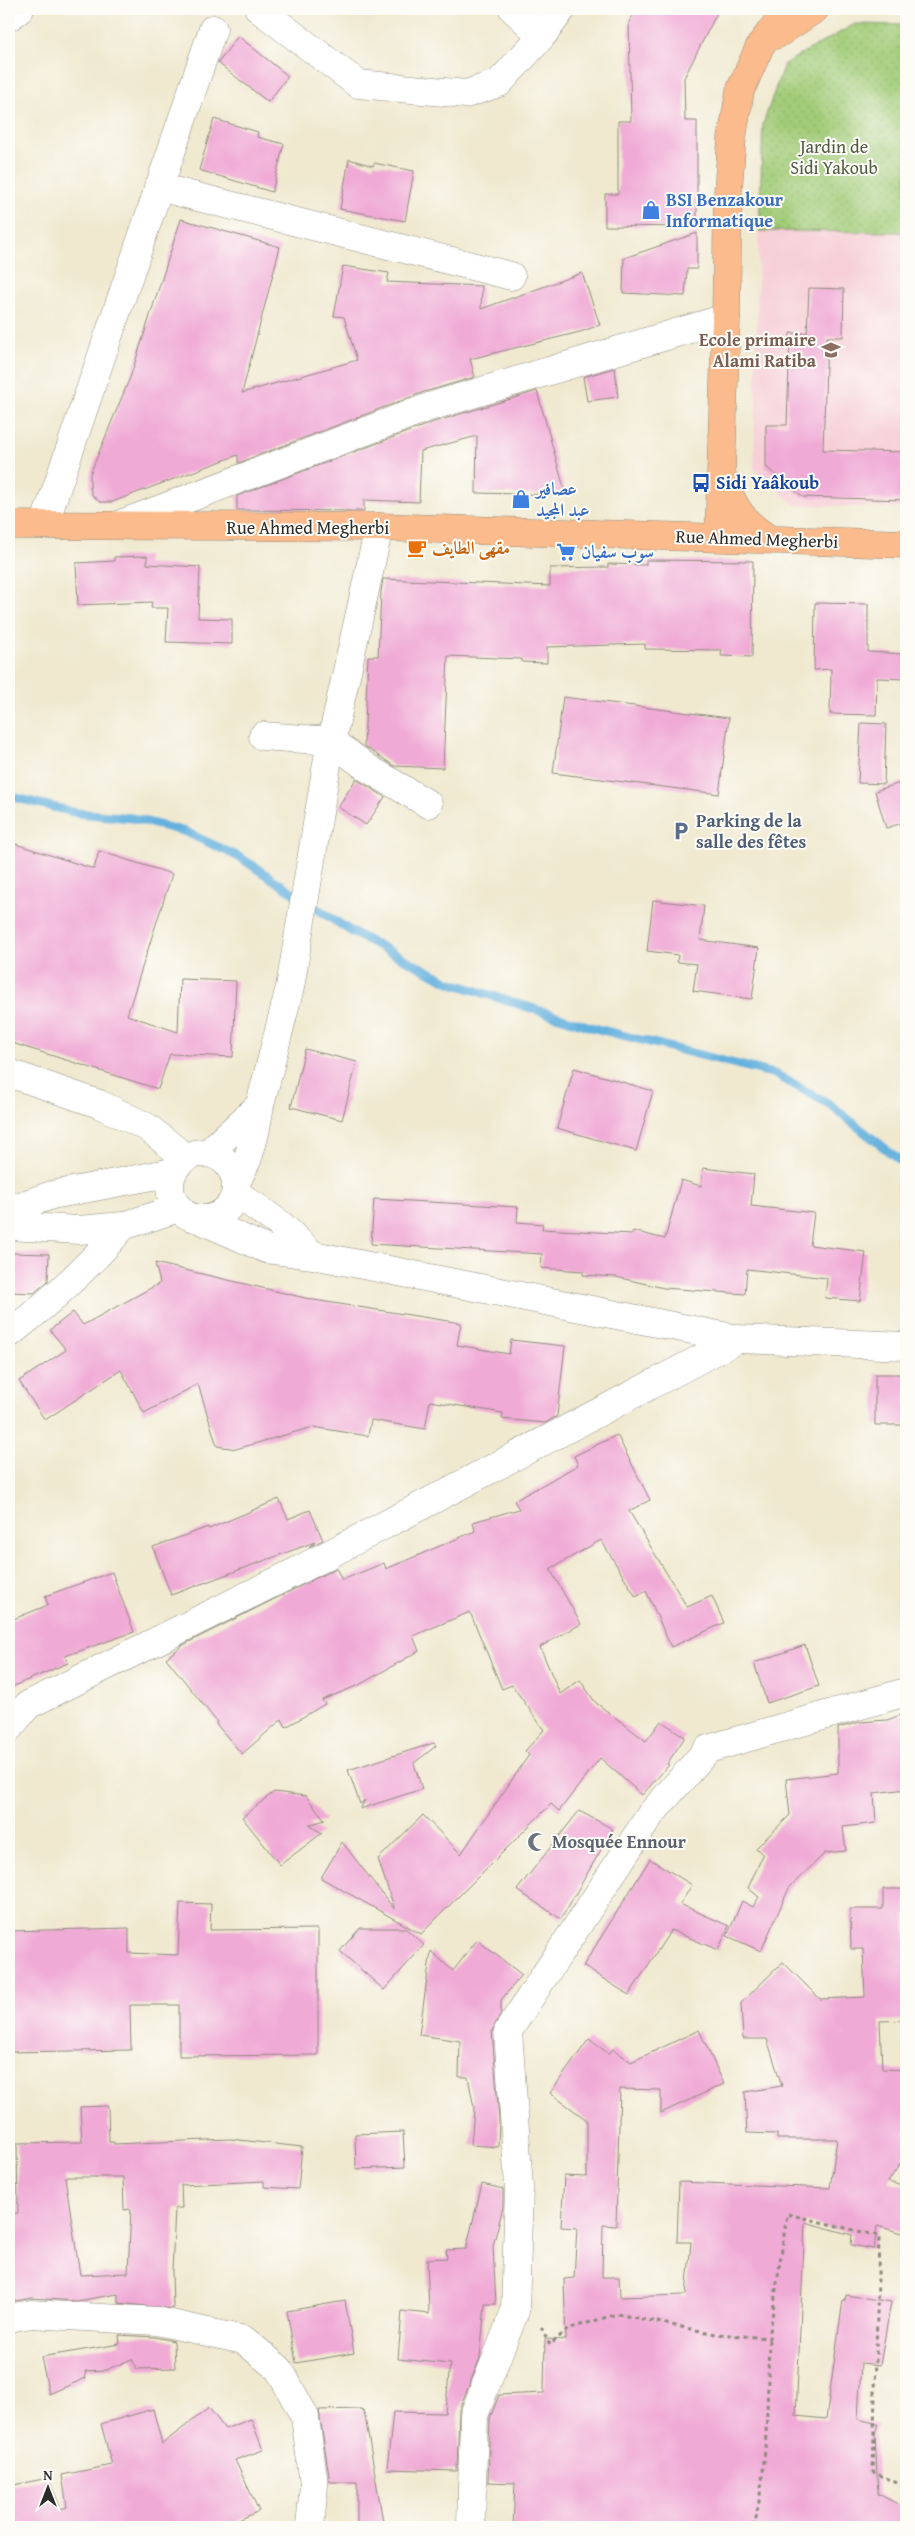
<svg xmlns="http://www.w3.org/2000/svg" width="915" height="2536" viewBox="0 0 915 2536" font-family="'Gentium Book Plus',Amiri,serif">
<defs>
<pattern id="park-dots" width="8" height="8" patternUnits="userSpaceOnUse" patternTransform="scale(1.25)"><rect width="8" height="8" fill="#a2cc78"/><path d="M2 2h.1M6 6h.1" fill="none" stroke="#8caf68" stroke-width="1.8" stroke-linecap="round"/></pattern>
</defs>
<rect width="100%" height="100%" fill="#fdfcf7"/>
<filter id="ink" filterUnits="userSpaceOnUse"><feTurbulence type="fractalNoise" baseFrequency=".02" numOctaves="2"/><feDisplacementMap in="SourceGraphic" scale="10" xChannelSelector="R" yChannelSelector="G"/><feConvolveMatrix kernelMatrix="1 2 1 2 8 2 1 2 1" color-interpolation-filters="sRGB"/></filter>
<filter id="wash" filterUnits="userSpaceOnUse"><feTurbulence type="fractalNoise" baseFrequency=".0096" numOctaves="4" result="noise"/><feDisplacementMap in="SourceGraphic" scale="20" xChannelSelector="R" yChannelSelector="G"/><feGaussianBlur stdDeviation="1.12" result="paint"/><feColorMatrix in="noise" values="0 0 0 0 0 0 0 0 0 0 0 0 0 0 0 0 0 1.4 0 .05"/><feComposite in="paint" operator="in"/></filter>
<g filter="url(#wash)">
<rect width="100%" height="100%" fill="#f0e9d0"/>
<path fill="#f6cfd7" d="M 759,231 L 906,232 L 906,508 L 795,505 L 754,469 Z"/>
<path fill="url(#park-dots)" stroke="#667c52" d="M 855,24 L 906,25 L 906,232 L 759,231 L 763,124 L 784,64 Z"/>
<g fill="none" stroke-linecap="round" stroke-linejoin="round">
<path stroke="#65b1de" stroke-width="9" d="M 9,796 L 77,813 L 132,818 L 186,832 L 241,858 L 352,932 L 449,982 L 594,1028 L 775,1074 L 829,1104 L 906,1165"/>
</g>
<g id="blocks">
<path fill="#f0aad6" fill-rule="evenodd" d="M 636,9 L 719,9 L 684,78 L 685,121 L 697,121 L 697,227 L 605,226 L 605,194 L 618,194 L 618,121 L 631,121 L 629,22 Z
M 238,36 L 288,76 L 268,102 L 218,63 Z
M 214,119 L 258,132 L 257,137 L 284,144 L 272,192 L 199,170 Z
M 349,159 L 373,166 L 374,163 L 414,171 L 405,221 L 340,209 Z
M 181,219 L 280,247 L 242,393 L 357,360 L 344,317 L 334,316 L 343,266 L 389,273 L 387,282 L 482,286 L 481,309 L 582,273 L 600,325 L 580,332 L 470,359 L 475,377 L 424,392 L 238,463 L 238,455 L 112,502 L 100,502 L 92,495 L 90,487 L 90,474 L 131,375 Z
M 697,233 L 697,269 L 687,269 L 685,296 L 623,293 L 624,258 Z
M 809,288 L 844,289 L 843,337 L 827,337 L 823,450 L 906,452 L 906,500 L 803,497 L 766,467 L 766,425 L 787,425 L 790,333 L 807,333 Z
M 615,368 L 618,397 L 587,401 L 583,377 Z
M 537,391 L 566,495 L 476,493 L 477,436 L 421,451 L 419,502 L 364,500 L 364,511 L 237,510 L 237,496 L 434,422 Z
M 147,556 L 147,564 L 200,567 L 198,618 L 232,619 L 232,644 L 166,642 L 168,608 L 151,608 L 152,602 L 78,605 L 76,563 L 114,561 L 114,557 Z
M 646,560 L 753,561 L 752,657 L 721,656 L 722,650 L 645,649 L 645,644 L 547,647 L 547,663 L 522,662 L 522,659 L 448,656 L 443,768 L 394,766 L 364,746 L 368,656 L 378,656 L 381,592 L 383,579 L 550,586 L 550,568 L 608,567 L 608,564 L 646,565 Z
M 815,603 L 868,604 L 868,652 L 906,654 L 906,679 L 877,678 L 876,715 L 830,714 L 831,669 L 814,670 Z
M 563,697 L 729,718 L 719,794 L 553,773 Z
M 861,723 L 886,724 L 884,784 L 858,783 Z
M 356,779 L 385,797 L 366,825 L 338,807 Z
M 906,781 L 906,822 L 886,828 L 875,791 Z
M 9,842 L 94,869 L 99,851 L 172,874 L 127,1015 L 178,1032 L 180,979 L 236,981 L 233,1057 L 170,1054 L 158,1089 L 9,1042 Z
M 653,900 L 704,906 L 700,940 L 759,948 L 752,999 L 693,991 L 697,964 L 677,962 L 678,955 L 647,951 Z
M 305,1049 L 357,1062 L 342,1120 L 291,1107 Z
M 574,1068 L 653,1091 L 636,1151 L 557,1128 Z
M 703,1168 L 754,1174 L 751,1206 L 814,1213 L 810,1245 L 866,1252 L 860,1301 L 825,1298 L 827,1278 L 747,1269 L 745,1294 L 664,1288 L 616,1277 L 583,1275 L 583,1271 L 541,1268 L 542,1254 L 371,1244 L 374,1199 L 518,1207 L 517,1222 L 543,1224 L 542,1229 L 632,1234 L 633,1231 L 665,1239 L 681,1180 L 701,1186 Z
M 9,1253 L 49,1254 L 48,1281 L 34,1293 L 9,1292 Z
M 155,1263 L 314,1300 L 461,1323 L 457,1345 L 509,1354 L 511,1340 L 565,1346 L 557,1416 L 545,1423 L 502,1419 L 503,1413 L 430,1401 L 425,1429 L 371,1420 L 368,1436 L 313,1427 L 236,1449 L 217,1446 L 198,1384 L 144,1413 L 121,1370 L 45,1420 L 19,1381 L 66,1350 L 50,1330 L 73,1312 L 83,1325 L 160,1283 Z
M 875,1374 L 906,1374 L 906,1425 L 875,1425 Z
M 617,1435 L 650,1500 L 629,1511 L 687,1607 L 712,1596 L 724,1623 L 671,1647 L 646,1591 L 636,1597 L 601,1540 L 550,1569 L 581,1624 L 540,1647 L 560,1694 L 580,1680 L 595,1702 L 646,1741 L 661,1721 L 685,1737 L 667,1764 L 669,1765 L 642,1795 L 600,1758 L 559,1811 L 551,1804 L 421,1934 L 321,1878 L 342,1842 L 395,1910 L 378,1859 L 423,1815 L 461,1854 L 529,1755 L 525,1751 L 544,1730 L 512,1685 L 502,1689 L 470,1612 L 413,1636 L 419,1651 L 359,1685 L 322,1700 L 325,1704 L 286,1727 L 282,1719 L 242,1754 L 216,1724 L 217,1722 L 166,1658 L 183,1645 L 336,1568 L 342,1580 L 384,1563 L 386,1569 L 475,1531 L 473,1522 L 519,1509 L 514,1501 L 578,1465 L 574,1456 Z
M 279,1499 L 288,1519 L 310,1510 L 323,1540 L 309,1547 L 315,1542 L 171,1595 L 153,1547 L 208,1527 L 209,1529 Z
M 112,1572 L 134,1632 L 65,1656 L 68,1663 L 9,1688 L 9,1621 L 48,1605 L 45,1596 Z
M 805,1645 L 819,1686 L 767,1703 L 754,1663 Z
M 906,1713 L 906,1789 L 874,1793 L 876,1823 L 843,1827 L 846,1851 L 825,1853 L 789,1888 L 761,1951 L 727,1936 L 742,1901 L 753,1907 L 759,1897 L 748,1888 L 763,1855 L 756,1848 L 790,1815 L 786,1779 L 838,1773 L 838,1728 L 860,1722 L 887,1720 Z
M 434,1743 L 436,1746 L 414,1763 L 422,1789 L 360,1809 L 365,1800 L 360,1804 L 348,1770 Z
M 274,1792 L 306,1796 L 325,1820 L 309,1825 L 322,1833 L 280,1865 L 242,1817 Z
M 579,1811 L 613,1829 L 561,1919 L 517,1890 Z
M 650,1859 L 692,1885 L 680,1904 L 729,1926 L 718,1950 L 671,1930 L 629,1995 L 583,1966 Z
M 883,1889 L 906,1889 L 906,2020 L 880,2021 L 882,2069 L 906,2070 L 906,2155 L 888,2182 L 906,2187 L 906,2234 L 877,2226 L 874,2249 L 851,2245 L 852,2235 L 805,2222 L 796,2416 L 826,2419 L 843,2300 L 845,2301 L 846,2295 L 891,2302 L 880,2365 L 861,2363 L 858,2419 L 878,2424 L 875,2434 L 878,2494 L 906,2508 L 906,2513 L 899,2527 L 513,2527 L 515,2483 L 488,2482 L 490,2418 L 499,2395 L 544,2393 L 545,2339 L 566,2340 L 564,2279 L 574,2278 L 577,2228 L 561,2227 L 564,2176 L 587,2177 L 587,2120 L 550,2093 L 589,2039 L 609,2054 L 613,2049 L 631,2062 L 699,2030 L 724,2084 L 661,2113 L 661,2090 L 620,2089 L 616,2226 L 603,2225 L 602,2277 L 619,2277 L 620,2297 L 686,2295 L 691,2242 L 677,2242 L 679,2182 L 830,2188 L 837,2139 L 777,2139 L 777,2134 L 747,2133 L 745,2092 L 782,2086 L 767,2039 L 743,2039 L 741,2003 L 783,1962 L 820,1999 L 865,1997 L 863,1949 L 851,1949 L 850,1909 L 883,1909 Z
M 180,1903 L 211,1904 L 210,1930 L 318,1929 L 318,2055 L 179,2056 L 179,2005 L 130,2005 L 131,2050 L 9,2052 L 9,1931 L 129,1928 L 129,1953 L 178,1955 Z
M 360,1928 L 405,1928 L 424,1945 L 384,1990 L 340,1951 Z
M 477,1940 L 522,1975 L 501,2000 L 501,2013 L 492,2031 L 499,2120 L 498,2147 L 471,2145 L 474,2108 L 468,2077 L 459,2077 L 460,2041 L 419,2035 L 431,1951 L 453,1971 Z
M 108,2106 L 109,2142 L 114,2142 L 114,2144 L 230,2139 L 302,2147 L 298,2189 L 264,2187 L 264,2181 L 181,2185 L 182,2208 L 175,2208 L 172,2271 L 173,2309 L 118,2303 L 118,2294 L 77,2301 L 32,2298 L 9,2302 L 9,2214 L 18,2213 L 17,2143 L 82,2142 L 80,2107 ZM 65,2177 L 123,2177 L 124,2210 L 131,2209 L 128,2273 L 80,2275 Z
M 403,2132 L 405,2167 L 356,2169 L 355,2134 Z
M 482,2184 L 503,2189 L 503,2207 L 493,2246 L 496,2304 L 485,2304 L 480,2358 L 459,2410 L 457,2471 L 387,2469 L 393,2412 L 445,2413 L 450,2364 L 398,2359 L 402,2311 L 429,2314 L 427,2259 L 447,2258 L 446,2250 L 466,2249 Z
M 345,2301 L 354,2353 L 296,2363 L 287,2311 Z
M 119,2335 L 155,2337 L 174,2341 L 175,2368 L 137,2369 L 132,2359 L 106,2370 L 85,2371 L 86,2378 L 49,2394 L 41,2357 L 120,2344 Z
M 209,2408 L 225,2429 L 251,2419 L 263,2450 L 235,2460 L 259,2511 L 223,2527 L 9,2527 L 9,2486 L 48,2478 L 61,2509 L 67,2507 L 62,2475 L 112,2465 L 101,2424 L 153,2409 L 162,2444 Z
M 361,2409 L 364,2411 L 384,2527 L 357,2527 L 357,2482 L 330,2482 L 319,2410 Z"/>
</g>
</g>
<g filter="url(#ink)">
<use href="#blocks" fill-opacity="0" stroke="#8e8a7e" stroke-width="1"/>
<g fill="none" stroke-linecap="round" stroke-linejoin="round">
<g stroke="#8e8a7e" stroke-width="29">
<path id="minor" d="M 259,9 L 358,84 L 466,94 L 499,83 L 542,36 L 562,9
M 513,9 L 542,36
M 9,17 L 20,9
M 158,187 L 511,276
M 44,525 L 213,29
M 118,525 L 429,407 L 726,318
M 263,736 L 331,741 L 369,769 L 428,804
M 9,1073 L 99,1104 L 147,1127 L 186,1158
M 208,1153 L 260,1105
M170 1186a33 33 0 1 1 66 0a33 33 0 1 1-66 0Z
M 236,1183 L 248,1158 L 255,1133 L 260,1105 L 290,987 L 329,752 L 379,527
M 236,1193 L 280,1224 L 313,1255
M 9,1210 L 52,1195 L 173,1172
M 199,1219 L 266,1249 L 313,1255 L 738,1339 L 906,1346
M 9,1226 L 79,1230 L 123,1226 L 179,1208
M 9,1334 C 51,1301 89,1267 123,1226
M 9,1728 L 28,1705 L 301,1569 L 738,1339
M 9,2318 L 31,2314 L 157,2321 L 244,2340 L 279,2369 L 305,2417 L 314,2484 L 310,2527
M 471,2527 L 474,2415 L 515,2311 L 519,2187 L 508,2031 L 651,1814 L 708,1749 L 906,1692"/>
</g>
<g stroke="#8e8a7e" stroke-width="29">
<path id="major" d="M 776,35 L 815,9
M 724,480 C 733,508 745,525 771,540
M 9,525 L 379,527 L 906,544
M 719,538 L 726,318 L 728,191 L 732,138 L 740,91 L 760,46 L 787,9"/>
</g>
<path stroke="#8e8a7e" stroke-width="3" stroke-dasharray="4 4" stroke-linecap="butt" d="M 541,2327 L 550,2345 L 568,2329 L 617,2314 L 716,2334 L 769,2338 L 787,2214 L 879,2236 L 873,2472 L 906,2487
M 754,2527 C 768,2466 767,2401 769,2338"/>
<use href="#minor" stroke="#fff" stroke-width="28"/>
<use href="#major" stroke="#fbbb8c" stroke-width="28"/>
</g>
</g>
<defs>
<g id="shop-bare" transform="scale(1.5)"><path d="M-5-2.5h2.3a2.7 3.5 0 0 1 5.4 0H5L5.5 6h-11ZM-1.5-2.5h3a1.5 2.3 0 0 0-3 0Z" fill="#3f7fe0" stroke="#fdfcf7" stroke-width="2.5" paint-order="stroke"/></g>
<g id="school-bare" transform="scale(1.5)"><path d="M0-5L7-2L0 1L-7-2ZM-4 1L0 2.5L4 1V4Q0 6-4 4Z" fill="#8d6e63" stroke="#fdfcf7" stroke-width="2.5" paint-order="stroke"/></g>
<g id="bus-bare" transform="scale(1.5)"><path d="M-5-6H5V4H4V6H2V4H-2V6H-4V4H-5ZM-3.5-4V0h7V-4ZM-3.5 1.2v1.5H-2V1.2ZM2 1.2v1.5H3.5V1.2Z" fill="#1a4fb4" stroke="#fdfcf7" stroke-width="2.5" paint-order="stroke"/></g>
<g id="cafe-bare" transform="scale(1.5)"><path d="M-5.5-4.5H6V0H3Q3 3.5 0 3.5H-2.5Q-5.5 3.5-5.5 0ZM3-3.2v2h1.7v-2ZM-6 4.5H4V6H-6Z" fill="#e8710a" stroke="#fdfcf7" stroke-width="2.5" paint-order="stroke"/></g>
<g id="supermarket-bare" transform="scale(1.5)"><path d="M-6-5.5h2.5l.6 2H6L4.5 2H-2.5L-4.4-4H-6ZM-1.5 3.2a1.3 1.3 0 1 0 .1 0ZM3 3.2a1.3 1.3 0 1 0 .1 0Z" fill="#3f7fe0" stroke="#fdfcf7" stroke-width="2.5" paint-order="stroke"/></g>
<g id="parking-bare" transform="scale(1.5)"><path d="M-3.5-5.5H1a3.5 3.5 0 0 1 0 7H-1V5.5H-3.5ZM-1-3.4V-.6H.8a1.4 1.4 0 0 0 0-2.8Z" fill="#5c6f8a" stroke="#fdfcf7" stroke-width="2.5" paint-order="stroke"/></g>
<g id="mosque-bare" transform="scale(1.5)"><path d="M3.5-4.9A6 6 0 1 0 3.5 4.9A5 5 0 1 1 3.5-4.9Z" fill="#6b7280" stroke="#fdfcf7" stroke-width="2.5" paint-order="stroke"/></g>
</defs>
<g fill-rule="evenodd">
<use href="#shop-bare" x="651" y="210"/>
<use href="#school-bare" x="831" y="350"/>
<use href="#bus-bare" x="701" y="483"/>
<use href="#shop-bare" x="521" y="499"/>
<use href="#cafe-bare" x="417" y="548"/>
<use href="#supermarket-bare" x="566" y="552"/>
<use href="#parking-bare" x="681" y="831"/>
<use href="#mosque-bare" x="537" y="1842"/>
</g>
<g text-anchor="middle" stroke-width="4" stroke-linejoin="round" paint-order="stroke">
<g font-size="18" fill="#4f5b42" stroke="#fdfcf7">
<text x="834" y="153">Jardin de<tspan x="834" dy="21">Sidi Yakoub</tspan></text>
</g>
<g font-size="18" font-weight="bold" fill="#366cbe" stroke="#fdfcf7" text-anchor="start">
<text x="666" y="206">BSI Benzakour<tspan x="666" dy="21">Informatique</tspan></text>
<text x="536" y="495">عصافير<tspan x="536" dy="21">عبد المجيد</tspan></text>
<text x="581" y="558">سوب سفيان</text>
</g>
<g font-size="18" font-weight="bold" fill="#785e54" stroke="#fdfcf7" text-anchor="end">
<text x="816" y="346">Ecole primaire<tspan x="816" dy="21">Alami Ratiba</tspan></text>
</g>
<g font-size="18" font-weight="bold" fill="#164399" stroke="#fdfcf7" text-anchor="start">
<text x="716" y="489">Sidi Yaâkoub</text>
</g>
<g font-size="18" fill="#2b2b2b" stroke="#fdfcf7">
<text x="308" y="534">Rue Ahmed Megherbi</text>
<text transform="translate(757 539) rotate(2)" y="6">Rue Ahmed Megherbi</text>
</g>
<g font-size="18" font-weight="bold" fill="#c56008" stroke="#fdfcf7" text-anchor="start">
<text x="432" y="554">مقهى الطايف</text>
</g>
<g font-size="18" font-weight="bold" fill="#4e5e75" stroke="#fdfcf7" text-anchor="start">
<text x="696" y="827">Parking de la<tspan x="696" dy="21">salle des fêtes</tspan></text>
</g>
<g font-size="18" font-weight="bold" fill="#5b616d" stroke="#fdfcf7" text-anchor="start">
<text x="552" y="1848">Mosquée Ennour</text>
</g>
</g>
<rect width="915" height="2536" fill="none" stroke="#fdfcf7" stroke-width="30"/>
<g transform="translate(48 2488)" stroke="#fdfcf7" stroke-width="4" paint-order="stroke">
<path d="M0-4L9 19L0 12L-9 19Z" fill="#2b2b2b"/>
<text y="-8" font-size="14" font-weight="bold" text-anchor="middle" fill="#2b2b2b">N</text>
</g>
</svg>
